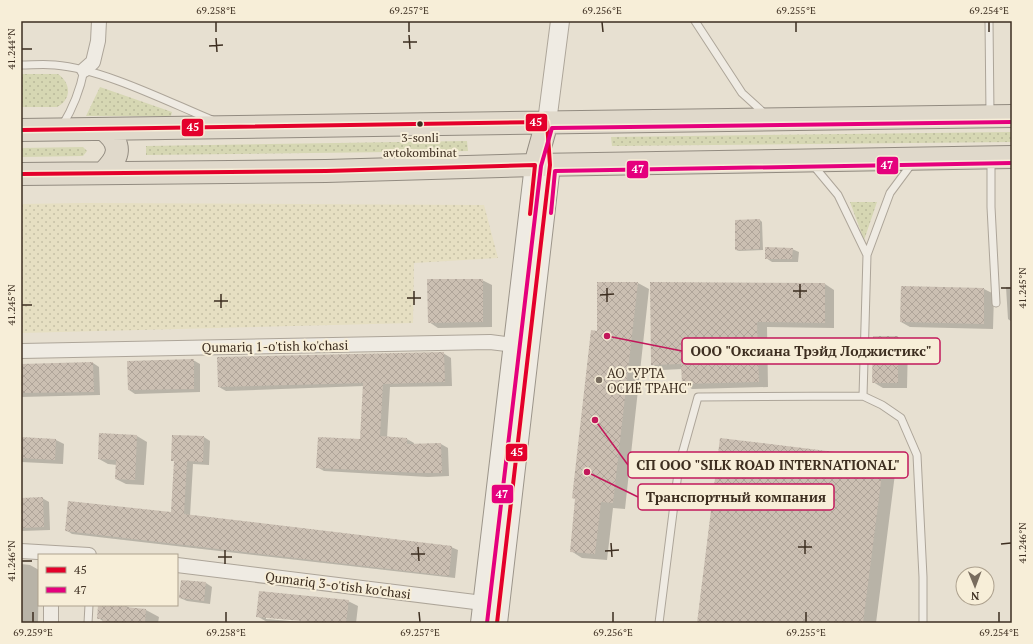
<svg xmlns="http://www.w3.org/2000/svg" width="1033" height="644" viewBox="0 0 1033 644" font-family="'PT Serif',serif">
<defs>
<pattern id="farmland-dots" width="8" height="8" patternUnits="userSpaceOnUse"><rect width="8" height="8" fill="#e6dfc2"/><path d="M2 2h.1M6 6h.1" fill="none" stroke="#c6c0a6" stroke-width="1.8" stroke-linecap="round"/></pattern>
<pattern id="grass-dots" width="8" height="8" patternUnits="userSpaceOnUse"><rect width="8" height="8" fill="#d6d7b3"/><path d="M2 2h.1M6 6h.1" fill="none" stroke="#b9b99a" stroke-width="1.8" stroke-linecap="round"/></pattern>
<pattern id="building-cross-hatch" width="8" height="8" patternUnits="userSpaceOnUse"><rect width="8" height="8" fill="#cbbfb2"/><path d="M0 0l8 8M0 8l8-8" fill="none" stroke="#afa499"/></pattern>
</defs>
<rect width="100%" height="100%" fill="#e7e0d1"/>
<path fill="url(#farmland-dots)" d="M 83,203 L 484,205 L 498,258 L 414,263 L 413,323 L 21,333 L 21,204 Z"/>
<path fill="url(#grass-dots)" d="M 21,74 L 58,74 C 71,83 72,99 57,107 L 21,107 Z
M 100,87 L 172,112 L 171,116 L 86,116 Z
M 1012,132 L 1012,142 L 612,146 L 611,137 Z
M 467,141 L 468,151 L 146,155 L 146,146 Z
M 83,147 L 87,151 L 83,156 L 21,157 L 21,148 Z
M 850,202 L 877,202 L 864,240 Z"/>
<path fill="#0003" d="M 760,220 L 762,222 L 763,250 L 739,251 L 736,250 Z
M 792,249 L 799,252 L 798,262 L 772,262 L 766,258 Z
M 482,280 L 492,285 L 492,327 L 438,328 L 429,322 Z
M 638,283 L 649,289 L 625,509 L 613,508 L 607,560 L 582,558 L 571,551 Z
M 825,284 L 834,290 L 834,328 L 767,327 L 768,387 L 692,389 L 683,383 L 682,369 L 662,370 L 652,364 Z
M 902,287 L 984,289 L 994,294 L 993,329 L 910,327 L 901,322 Z
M 1006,287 L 1012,287 L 1012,322 L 1008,319 Z
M 874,337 L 898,337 L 908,343 L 907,388 L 883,388 L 873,382 Z
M 443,353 L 451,358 L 452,386 L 390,387 L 387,438 L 407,439 L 414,443 L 414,445 L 441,444 L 448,448 L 449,476 L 428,477 L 324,471 L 317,467 L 361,440 L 364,386 L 226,391 L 219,387 Z
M 193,360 L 200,364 L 200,392 L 135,394 L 129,390 Z
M 93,363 L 99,367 L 100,395 L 21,397 L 21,365 Z
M 100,434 L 137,436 L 147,442 L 144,485 L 126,484 L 116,479 L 117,465 L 108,464 L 99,459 Z
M 173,436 L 204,437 L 210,441 L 209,465 L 193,464 L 190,516 L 451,547 L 458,550 L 455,578 L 72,534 L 66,530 L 172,513 L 175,462 L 172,460 Z
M 21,438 L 56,440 L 64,444 L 63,464 L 21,462 Z
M 883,459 L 896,466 L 876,623 L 698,623 Z
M 42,498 L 49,502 L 50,530 L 21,531 L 21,499 Z
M 21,564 L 30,565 L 39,570 L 38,623 L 21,623 Z
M 206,583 L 212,587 L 210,604 L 187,601 L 180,598 Z
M 348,601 L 358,606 L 356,623 L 336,623 L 266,617 L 266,619 L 314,623 L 280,623 L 267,622 L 257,616 Z
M 99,605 L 125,605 L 131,609 L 146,610 L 159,617 L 158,623 L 103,623 L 103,621 L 98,618 Z"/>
<path fill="url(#building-cross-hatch)" d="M 760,219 L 760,249 L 735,250 L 735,220 Z
M 765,247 L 793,248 L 792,259 L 765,259 Z
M 427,279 L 483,279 L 483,322 L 428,323 Z
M 597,282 L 638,282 L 613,503 L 601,502 L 595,554 L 570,552 L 575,499 L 572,498 L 591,330 L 597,331 Z
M 650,282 L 825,283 L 825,323 L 757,322 L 759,382 L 682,384 L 681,364 L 651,365 Z
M 901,286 L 984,288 L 984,324 L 900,322 Z
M 873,336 L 898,336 L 898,383 L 872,383 Z
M 444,352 L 445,382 L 383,384 L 380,436 L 407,438 L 407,444 L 441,443 L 442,473 L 420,473 L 316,468 L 318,437 L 360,439 L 363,383 L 218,387 L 217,357 Z
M 194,359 L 194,389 L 128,390 L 127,361 Z
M 93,362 L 94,392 L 21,393 L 21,364 Z
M 99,433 L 137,435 L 135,480 L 115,479 L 116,460 L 98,459 Z
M 172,435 L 204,436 L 203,462 L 187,461 L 184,514 L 452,546 L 449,576 L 65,531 L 68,501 L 171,512 L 174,461 L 171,461 Z
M 21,437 L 56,439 L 55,460 L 21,458 Z
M 720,438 L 884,458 L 863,623 L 697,623 Z
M 43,497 L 44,527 L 21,528 L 21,498 Z
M 181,580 L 206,582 L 204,601 L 179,598 Z
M 259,591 L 349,600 L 346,623 L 325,623 L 256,617 Z
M 98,605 L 125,605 L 125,607 L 146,609 L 145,623 L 102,623 L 103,619 L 97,619 Z"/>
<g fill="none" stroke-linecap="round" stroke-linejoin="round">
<g stroke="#ada599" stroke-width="9">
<path id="service" d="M 695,21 L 742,93 L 765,114
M 989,21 L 990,114
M 21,65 C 32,65 44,64 55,65 C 103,69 166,101 212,120
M 62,126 C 73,108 80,91 84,70
M 991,159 L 991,207 L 996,303
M 813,165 L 838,195 L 867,255
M 863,396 L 867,255 L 890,193 L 913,162
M 88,623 L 89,605
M 659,623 L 679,465 L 698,397 L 863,396 L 882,405 L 901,418 L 917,455 L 923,577 L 923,623"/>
</g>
<g stroke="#ada599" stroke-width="16">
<path id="minor" d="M 84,70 L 93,62 L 98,41 L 99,21
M 21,351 L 490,342 L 522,346
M 21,551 L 89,555
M 177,565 L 491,604
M 51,623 L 51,605"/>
</g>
<g stroke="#ada599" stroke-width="20">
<path id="tertiary" d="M 547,122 L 560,21"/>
</g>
<g stroke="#9c958a" stroke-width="22">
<path id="secondary" d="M 481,623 L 535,165
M 497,623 L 550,165"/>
</g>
<g stroke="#928b80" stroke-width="24">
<path id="trunk" d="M 103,129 C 123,144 120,157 103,173
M 21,130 L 1012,116
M 535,165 L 547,122
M 21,174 L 326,171 L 535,165 L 1012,157"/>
</g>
<use href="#service" stroke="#efebe3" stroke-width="7"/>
<use href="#minor" stroke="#efebe3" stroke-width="14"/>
<use href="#tertiary" stroke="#efebe3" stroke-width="18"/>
<use href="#secondary" stroke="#efebe3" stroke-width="20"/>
<use href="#trunk" stroke="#e0d9cb" stroke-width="22"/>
<g stroke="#f7eed8" stroke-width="7">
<path id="bus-1" d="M 21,130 L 547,122 L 550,165 L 497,623
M 21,174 L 326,171 L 535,165 L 530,214"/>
</g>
<g stroke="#f7eed8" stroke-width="7">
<path id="bus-2" d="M 551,213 L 555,171 L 1012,163
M 487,623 L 541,166 L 552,128 L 1012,122"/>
</g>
<use href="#bus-1" stroke="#e4002b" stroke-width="4"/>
<use href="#bus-2" stroke="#e5007d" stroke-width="4"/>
</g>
<path fill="none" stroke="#3d2e20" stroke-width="1.5" d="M 216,22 L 216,32M 409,22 L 409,32M 602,22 L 603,32M 796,22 L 796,32M 989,22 L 989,32M 409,35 L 410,49M 216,38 L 217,52M 403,42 L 417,42M 209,46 L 223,45M 22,49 L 32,49M 800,284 L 800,298M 607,288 L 607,302M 1001,288 L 1011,288M 414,291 L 414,305M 793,291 L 807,291M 221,294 L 221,308M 600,295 L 614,294M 407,298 L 421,298M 214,301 L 228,301M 22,305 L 32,305M 805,540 L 805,554M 611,543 L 612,557M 1001,544 L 1011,543M 418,547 L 419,561M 798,547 L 812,547M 225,550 L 225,564M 605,551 L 619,550M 411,554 L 425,554M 218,557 L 232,557M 22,561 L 32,561M 33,612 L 33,622M 226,612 L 226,622M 419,612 L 420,622M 613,612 L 613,622M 806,612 L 806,622M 999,612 L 999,622"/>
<circle fill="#3d2e20" stroke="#f7eed8" stroke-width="1.5" cx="420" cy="124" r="3.5"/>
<circle fill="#786c5e" stroke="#f7eed8" stroke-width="1.5" cx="599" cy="380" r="4"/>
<g text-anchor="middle" stroke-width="4" stroke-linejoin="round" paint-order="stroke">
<g font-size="12" fill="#3d2e20" stroke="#f7eed8">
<text x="420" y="142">3-sonli<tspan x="420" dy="15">avtokombinat</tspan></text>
</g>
<g font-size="13" fill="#3d2e20" stroke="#f7eed8">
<text transform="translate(275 346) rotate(-1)" y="5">Qumariq 1-o'tish ko'chasi</text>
<text transform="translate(338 585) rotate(7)" y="5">Qumariq 3-o'tish ko'chasi</text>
</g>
<g font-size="13" fill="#3d2e20" stroke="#f7eed8" text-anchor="start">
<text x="607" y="378">АО "УРТА<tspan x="607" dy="15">ОСИЁ ТРАНС"</tspan></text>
</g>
</g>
<path fill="none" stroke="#c2185b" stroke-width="1.5" d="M607 336L682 351M595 420L628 465M587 472L638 497"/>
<g fill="#c2185b" stroke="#f7eed8" stroke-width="1.5">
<circle cx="607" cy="336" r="4"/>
<circle cx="595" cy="420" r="4"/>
<circle cx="587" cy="472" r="4"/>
</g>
<g fill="#f7eed8" stroke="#c2185b" stroke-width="1.5">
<rect x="682" y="338" width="258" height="26" rx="4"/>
<rect x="628" y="452" width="280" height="26" rx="4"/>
<rect x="638" y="484" width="196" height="26" rx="4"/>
</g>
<g font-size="14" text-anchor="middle" font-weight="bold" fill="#3d2e20">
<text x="811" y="356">ООО "Оксиана Трэйд Лоджистикс"</text>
<text x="768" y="470">СП ООО "SILK ROAD INTERNATIONAL"</text>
<text x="736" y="502">Транспортный компания</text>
</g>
<g stroke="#f7eed8" stroke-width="1.5">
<rect x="525" y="113" width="23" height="19" rx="4" fill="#e4002b"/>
<rect x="181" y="118" width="23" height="19" rx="4" fill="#e4002b"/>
<rect x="876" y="156" width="23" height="19" rx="4" fill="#e5007d"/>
<rect x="626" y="160" width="23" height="19" rx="4" fill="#e5007d"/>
<rect x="505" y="443" width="23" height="19" rx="4" fill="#e4002b"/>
<rect x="491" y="484" width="23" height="20" rx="4" fill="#e5007d"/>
</g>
<g font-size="11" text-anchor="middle" font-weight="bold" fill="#fff">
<text x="536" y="126">45</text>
<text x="193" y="131">45</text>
<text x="887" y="169">47</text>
<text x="638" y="173">47</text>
<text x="517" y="456">45</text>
<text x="502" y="498">47</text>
</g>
<rect width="1033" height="644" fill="none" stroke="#f7eed8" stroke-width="44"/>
<rect x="38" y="554" width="140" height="52" fill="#f7eed8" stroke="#ada18e"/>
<rect x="46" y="567" width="20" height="6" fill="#e4002b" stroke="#ada18e"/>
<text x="74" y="574" font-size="12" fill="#3d2e20">45</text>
<rect x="46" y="587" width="20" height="6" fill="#e5007d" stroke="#ada18e"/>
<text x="74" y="594" font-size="12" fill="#3d2e20">47</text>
<g transform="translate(975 586) rotate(179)"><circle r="19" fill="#f7eed8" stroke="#ada18e"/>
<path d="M0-3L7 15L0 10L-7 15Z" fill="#786c5e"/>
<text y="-6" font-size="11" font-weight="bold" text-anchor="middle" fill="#3d2e20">N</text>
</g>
<rect x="22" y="22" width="989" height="600" fill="none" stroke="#3d2e20" stroke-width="1.5"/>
<g font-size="10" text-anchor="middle" fill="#3d2e20">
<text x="216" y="14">69.258°E</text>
<text x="409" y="14">69.257°E</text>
<text x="602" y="14">69.256°E</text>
<text x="796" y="14">69.255°E</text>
<text x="989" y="14">69.254°E</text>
<text transform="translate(11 49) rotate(-90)" y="4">41.244°N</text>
<text transform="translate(1022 288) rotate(-90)" y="4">41.245°N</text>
<text transform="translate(11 305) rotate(-90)" y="4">41.245°N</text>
<text transform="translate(1022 543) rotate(-90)" y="4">41.246°N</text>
<text transform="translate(11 561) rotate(-90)" y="4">41.246°N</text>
<text x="33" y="636">69.259°E</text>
<text x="226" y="636">69.258°E</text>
<text x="420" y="636">69.257°E</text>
<text x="613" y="636">69.256°E</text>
<text x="806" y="636">69.255°E</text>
<text x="999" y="636">69.254°E</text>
</g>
</svg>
